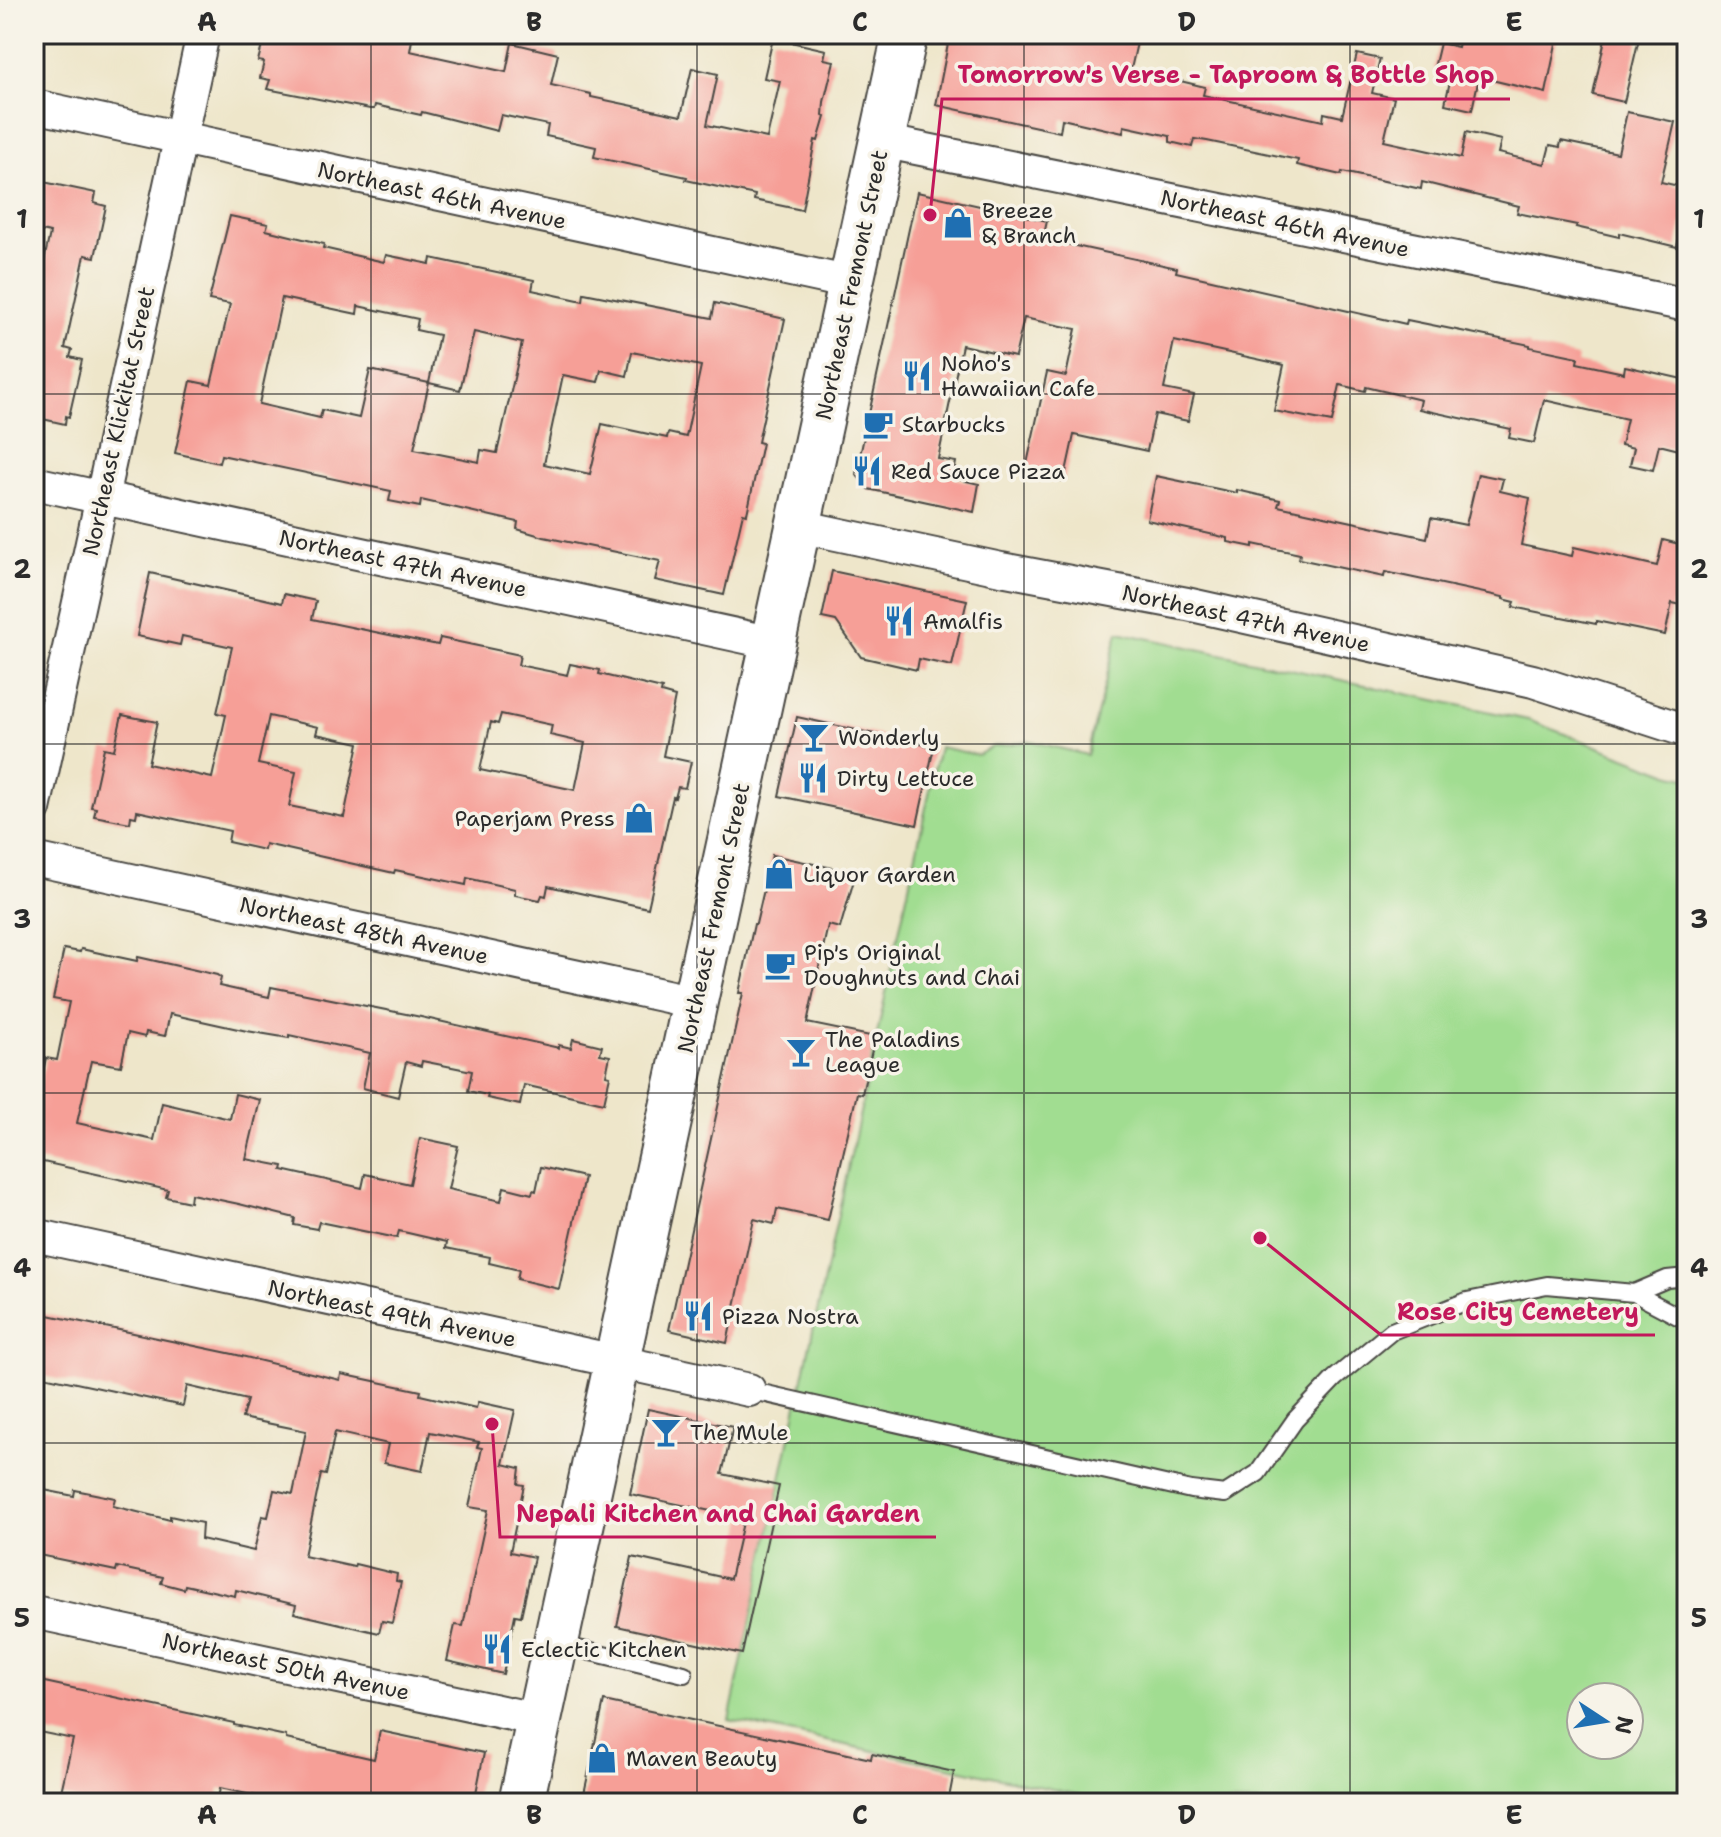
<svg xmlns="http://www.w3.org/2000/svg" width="1721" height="1837" viewBox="0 0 1721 1837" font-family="'Shantell Sans',sans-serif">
<rect width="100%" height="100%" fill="#f7f3e8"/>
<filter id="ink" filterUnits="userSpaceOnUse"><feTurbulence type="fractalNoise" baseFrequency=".0125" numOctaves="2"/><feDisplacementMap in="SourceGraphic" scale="16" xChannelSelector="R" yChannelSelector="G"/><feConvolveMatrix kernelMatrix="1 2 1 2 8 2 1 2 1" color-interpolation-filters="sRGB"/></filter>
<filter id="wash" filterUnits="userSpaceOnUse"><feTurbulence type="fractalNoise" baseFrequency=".006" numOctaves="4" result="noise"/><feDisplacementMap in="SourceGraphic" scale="32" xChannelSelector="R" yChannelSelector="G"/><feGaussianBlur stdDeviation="1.8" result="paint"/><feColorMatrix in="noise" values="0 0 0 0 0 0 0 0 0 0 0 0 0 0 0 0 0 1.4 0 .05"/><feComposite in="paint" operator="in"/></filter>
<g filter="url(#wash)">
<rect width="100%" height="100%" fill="#eee6ca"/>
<path fill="#a1dd91" stroke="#66845e" stroke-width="2" fill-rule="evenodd" d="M 1118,632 L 1528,720 L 1672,775 L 1687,778 L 1687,1803 L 1117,1803 L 729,1720 L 939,747 L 978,755 L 992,747 L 1031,741 L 1087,755 ZM 1581,1697 L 1629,1697 L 1629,1745 L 1581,1745 Z"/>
<g id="blocks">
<path fill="#f69f97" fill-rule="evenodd" d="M 265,34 L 413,34 L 410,51 L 506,72 L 512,43 L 558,54 L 551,85 L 591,94 L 591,97 L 681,116 L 692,68 L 718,74 L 707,125 L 767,138 L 780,81 L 764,78 L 773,38 L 826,50 L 824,59 L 834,61 L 824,102 L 823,116 L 825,117 L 818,141 L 815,140 L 802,210 L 754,200 L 755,195 L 686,180 L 687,177 L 594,157 L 596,147 L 546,136 L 548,125 L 501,115 L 497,131 L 422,112 L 421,115 L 375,105 L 374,109 L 370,109 L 267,89 L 270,80 L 260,78 L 264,62 L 258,61 Z
M 950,34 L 1139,34 L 1131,69 L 1205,87 L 1203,95 L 1323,121 L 1324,113 L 1342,117 L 1357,54 L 1380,59 L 1372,93 L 1394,98 L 1384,141 L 1461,158 L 1466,132 L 1501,140 L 1498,153 L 1545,164 L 1550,145 L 1560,147 L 1561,141 L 1618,153 L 1627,112 L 1675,122 L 1661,182 L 1687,188 L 1687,202 L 1677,247 L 1619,233 L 1619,237 L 1576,227 L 1577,225 L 1517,213 L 1519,206 L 1422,182 L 1421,189 L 1342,172 L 1341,175 L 1297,165 L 1298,160 L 1207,141 L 1194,139 L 1192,147 L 1170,142 L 1170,136 L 1124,126 L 1123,133 L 1062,119 L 1060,132 L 936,105 Z
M 1461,34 L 1558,34 L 1546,93 L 1479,77 L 1472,110 L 1445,104 L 1452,72 L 1434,68 L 1440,43 L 1458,47 Z
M 1606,34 L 1640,34 L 1624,102 L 1593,95 Z
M 34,180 L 96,193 L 94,203 L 106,206 L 95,257 L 85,255 L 65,348 L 72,350 L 70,357 L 82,360 L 69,417 L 66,416 L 65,424 L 38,418 L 40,411 L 34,410 L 34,350 L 41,319 L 34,318 L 34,308 L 50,233 L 34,229 Z
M 917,192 L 1047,221 L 1043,239 L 1177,268 L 1176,272 L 1406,324 L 1407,320 L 1530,345 L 1530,347 L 1578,357 L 1577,363 L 1624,373 L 1625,366 L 1687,380 L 1687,452 L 1659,445 L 1653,470 L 1630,465 L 1634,448 L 1621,445 L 1627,419 L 1544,400 L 1534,443 L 1509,438 L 1511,429 L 1419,409 L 1421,400 L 1366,387 L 1365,391 L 1340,385 L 1332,422 L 1274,411 L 1284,365 L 1174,341 L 1164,389 L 1194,395 L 1188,421 L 1155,414 L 1147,451 L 1074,435 L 1064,481 L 1025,473 L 1047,372 L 1066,376 L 1076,329 L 1024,318 L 1015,357 L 962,345 L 938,459 L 956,462 L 953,478 L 979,484 L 974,512 L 868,489 L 856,474 Z
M 230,216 L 268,224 L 266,230 L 324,244 L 323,248 L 384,262 L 386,255 L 430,264 L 431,258 L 534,280 L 532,290 L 583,301 L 584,293 L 712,318 L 715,303 L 785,319 L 758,442 L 762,443 L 747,514 L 743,513 L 724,595 L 655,580 L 660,561 L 544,537 L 517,529 L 518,522 L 421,500 L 420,507 L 389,501 L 391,491 L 221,455 L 219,463 L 175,453 L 191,381 L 211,385 L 230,304 L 209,300 ZM 282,298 L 357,314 L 358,306 L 418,319 L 416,330 L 439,335 L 429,383 L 370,370 L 359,418 L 322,410 L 320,418 L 259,404 ZM 474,332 L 522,343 L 497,453 L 481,450 L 479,462 L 414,449 L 429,383 L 460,390 ZM 632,352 L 701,366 L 686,437 L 668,433 L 667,438 L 602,424 L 590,474 L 544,464 L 563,375 L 598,382 L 601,370 L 627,376 Z
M 1478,474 L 1503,479 L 1500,491 L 1530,498 L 1521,545 L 1572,556 L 1574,547 L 1657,566 L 1663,540 L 1687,546 L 1687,606 L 1672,603 L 1665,635 L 1596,621 L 1596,624 L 1513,607 L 1515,602 L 1503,599 L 1503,597 L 1395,574 L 1385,572 L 1384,577 L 1299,559 L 1300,554 L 1253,544 L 1253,547 L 1228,542 L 1228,538 L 1147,520 L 1156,476 L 1237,493 L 1237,490 L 1280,500 L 1278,506 L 1427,538 L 1431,518 L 1466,525 Z
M 832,571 L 967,600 L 952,666 L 919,659 L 917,670 L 861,657 L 836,621 L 822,618 Z
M 150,573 L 282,603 L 284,594 L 316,601 L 312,619 L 438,645 L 440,638 L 520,655 L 518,665 L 563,674 L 567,675 L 570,664 L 600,670 L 599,674 L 662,689 L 661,693 L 675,697 L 663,756 L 691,762 L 685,788 L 678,787 L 675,798 L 673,797 L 648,908 L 548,886 L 546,896 L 542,895 L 540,900 L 515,895 L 515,889 L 467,878 L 466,885 L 395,870 L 394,873 L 265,844 L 264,850 L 228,842 L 230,831 L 137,811 L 136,817 L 131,816 L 130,823 L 94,816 L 96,808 L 91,807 L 104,748 L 114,750 L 122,715 L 157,722 L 148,764 L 212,778 L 226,715 L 217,713 L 232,647 L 182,636 L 180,645 L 137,636 ZM 501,714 L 552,725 L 550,735 L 585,743 L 575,790 L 480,770 L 491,722 L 498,724 ZM 269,716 L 318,727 L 316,734 L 359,743 L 344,817 L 289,806 L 296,772 L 258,764 Z
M 797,717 L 934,747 L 917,825 L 779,796 Z
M 772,855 L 856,873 L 840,928 L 828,925 L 807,1023 L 875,1037 L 862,1094 L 857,1093 L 828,1220 L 777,1209 L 774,1224 L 754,1219 L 727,1343 L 669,1330 L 743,993 L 739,993 L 754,924 L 756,924 Z
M 64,949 L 80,952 L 81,949 L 137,961 L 138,957 L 217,975 L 221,978 L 219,986 L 269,997 L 271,987 L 421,1017 L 559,1048 L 559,1045 L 571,1048 L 573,1039 L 602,1046 L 600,1054 L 610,1056 L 606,1075 L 610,1076 L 604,1103 L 524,1085 L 520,1105 L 487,1098 L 488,1095 L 468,1091 L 472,1071 L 422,1061 L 421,1066 L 406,1062 L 398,1097 L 363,1088 L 370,1053 L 289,1035 L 289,1038 L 247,1031 L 170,1014 L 165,1036 L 146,1032 L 145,1037 L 128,1033 L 121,1066 L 91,1061 L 77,1123 L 154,1140 L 162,1103 L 230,1119 L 235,1094 L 260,1100 L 246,1159 L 283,1166 L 282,1170 L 362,1188 L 365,1174 L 410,1184 L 420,1138 L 458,1146 L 448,1189 L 501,1201 L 504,1187 L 532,1194 L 533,1190 L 536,1191 L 541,1167 L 584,1177 L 559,1289 L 517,1279 L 519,1270 L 489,1263 L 490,1257 L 446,1248 L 447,1242 L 399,1231 L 397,1238 L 319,1222 L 317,1229 L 294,1225 L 295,1218 L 239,1204 L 191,1194 L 190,1202 L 166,1197 L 168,1190 L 34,1160 L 34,1114 L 46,1058 L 57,1060 L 69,1002 L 53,999 Z
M 34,1312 L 233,1354 L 340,1380 L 341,1374 L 421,1391 L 420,1395 L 476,1408 L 478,1402 L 515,1410 L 503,1464 L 520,1468 L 518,1484 L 524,1485 L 510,1552 L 534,1557 L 521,1616 L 515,1615 L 503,1674 L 447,1661 L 455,1625 L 463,1626 L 488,1510 L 469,1507 L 482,1448 L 477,1447 L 479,1442 L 430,1432 L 422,1471 L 384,1463 L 388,1444 L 335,1432 L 326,1475 L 321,1474 L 304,1556 L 354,1567 L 355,1564 L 397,1574 L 396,1581 L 401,1582 L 392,1623 L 382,1621 L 379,1633 L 294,1613 L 296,1605 L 236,1590 L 235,1596 L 185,1585 L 184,1589 L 161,1583 L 163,1577 L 117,1567 L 116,1571 L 34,1554 L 34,1488 L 74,1496 L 75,1490 L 115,1498 L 113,1506 L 170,1520 L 170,1516 L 202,1523 L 201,1539 L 254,1551 L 262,1516 L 268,1517 L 274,1490 L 293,1494 L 306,1431 L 242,1418 L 247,1400 L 187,1386 L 183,1406 L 34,1374 Z
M 648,1409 L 733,1427 L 722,1474 L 779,1486 L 742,1654 L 617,1626 L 632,1557 L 730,1579 L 744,1518 L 630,1494 Z
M 40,1681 L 234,1723 L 234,1725 L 286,1736 L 286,1739 L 374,1759 L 380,1731 L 484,1753 L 474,1803 L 287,1803 L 220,1788 L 217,1803 L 78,1803 L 78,1800 L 60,1796 L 73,1739 L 34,1731 L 34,1703 Z
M 604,1701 L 871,1759 L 872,1754 L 954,1772 L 948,1803 L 582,1803 Z"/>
</g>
</g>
<g filter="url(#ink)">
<use href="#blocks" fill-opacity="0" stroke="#484743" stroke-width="2"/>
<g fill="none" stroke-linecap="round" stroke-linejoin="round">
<g stroke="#484743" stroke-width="20">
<path id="service" d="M 1634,1293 L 1667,1279 L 1687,1277
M 749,1390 L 1191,1490 L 1225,1494 L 1258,1473 L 1295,1420 L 1335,1378 L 1392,1331 L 1467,1301 L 1547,1285 L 1634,1293 L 1687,1321
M 557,1644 L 684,1674"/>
</g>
<g stroke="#484743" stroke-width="36">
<path id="minor" d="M 34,106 L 851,283
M 882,141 L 1687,305
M 34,483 L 773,643
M 799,526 L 1001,569 L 1187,604 L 1533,681 L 1687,731
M 34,809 L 203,34
M 34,859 L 694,1002
M 34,1235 L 749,1390
M 34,1612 L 539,1720"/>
</g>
<g stroke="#484743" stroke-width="48">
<path id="secondary" d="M 521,1803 L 905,34"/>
</g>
<use href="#service" stroke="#fff" stroke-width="16"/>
<use href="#minor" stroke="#fff" stroke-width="32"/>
<use href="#secondary" stroke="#fff" stroke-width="44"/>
</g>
</g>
<path fill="none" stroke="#2b2b2b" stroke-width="2" stroke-opacity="0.55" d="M 371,34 L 371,1803M 697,34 L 697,1803M 1024,34 L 1024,1803M 1350,34 L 1350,1803M 34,394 L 1687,394M 34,744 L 1687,744M 34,1093 L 1687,1093M 34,1443 L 1687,1443"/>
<defs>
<g id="shop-bare" transform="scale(2.4)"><path d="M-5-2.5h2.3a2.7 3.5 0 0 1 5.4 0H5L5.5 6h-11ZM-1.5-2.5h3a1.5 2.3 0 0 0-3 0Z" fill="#1f6fb2" stroke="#f7f3e8" stroke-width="2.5" paint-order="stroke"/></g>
<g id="restaurant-bare" transform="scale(2.4)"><path d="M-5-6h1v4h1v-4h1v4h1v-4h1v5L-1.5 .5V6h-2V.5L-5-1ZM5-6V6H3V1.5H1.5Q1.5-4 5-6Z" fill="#1f6fb2" stroke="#f7f3e8" stroke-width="2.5" paint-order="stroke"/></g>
<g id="cafe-bare" transform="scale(2.4)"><path d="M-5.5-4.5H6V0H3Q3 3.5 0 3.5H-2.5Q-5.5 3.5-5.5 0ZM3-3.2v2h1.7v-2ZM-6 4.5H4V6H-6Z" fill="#1f6fb2" stroke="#f7f3e8" stroke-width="2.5" paint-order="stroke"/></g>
<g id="bar-bare" transform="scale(2.4)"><path d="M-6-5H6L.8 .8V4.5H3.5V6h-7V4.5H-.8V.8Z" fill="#1f6fb2" stroke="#f7f3e8" stroke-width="2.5" paint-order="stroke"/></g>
</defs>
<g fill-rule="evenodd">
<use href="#shop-bare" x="958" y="223"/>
<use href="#restaurant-bare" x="917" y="376"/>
<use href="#cafe-bare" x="878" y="424"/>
<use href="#restaurant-bare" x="867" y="471"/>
<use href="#restaurant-bare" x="899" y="621"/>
<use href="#bar-bare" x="814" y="737"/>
<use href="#restaurant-bare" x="813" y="778"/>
<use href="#shop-bare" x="639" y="818"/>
<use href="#shop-bare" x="779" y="874"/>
<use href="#cafe-bare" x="780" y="965"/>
<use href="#bar-bare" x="801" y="1052"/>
<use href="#restaurant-bare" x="698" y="1316"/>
<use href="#bar-bare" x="666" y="1432"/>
<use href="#restaurant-bare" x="497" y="1649"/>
<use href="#shop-bare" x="602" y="1758"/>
</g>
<g text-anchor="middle" stroke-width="7" stroke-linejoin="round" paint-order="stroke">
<g font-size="22" fill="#2b2b2b" stroke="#f7f3e8">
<text transform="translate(442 195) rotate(12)" y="8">Northeast 46th Avenue</text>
<text transform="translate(1285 223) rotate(12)" y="8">Northeast 46th Avenue</text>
<text transform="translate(851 285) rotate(-78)" y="8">Northeast Fremont Street</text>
<text transform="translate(118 421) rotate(-78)" y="8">Northeast Klickitat Street</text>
<text transform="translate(403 563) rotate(12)" y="8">Northeast 47th Avenue</text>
<text transform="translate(1246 618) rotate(12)" y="8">Northeast 47th Avenue</text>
<text transform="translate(713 918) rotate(-78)" y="8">Northeast Fremont Street</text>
<text transform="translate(364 930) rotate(12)" y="8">Northeast 48th Avenue</text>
<text transform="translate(392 1313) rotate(12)" y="8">Northeast 49th Avenue</text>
<text transform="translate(286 1666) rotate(12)" y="8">Northeast 50th Avenue</text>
</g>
<g font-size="22" fill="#2b2b2b" stroke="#f7f3e8" text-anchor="start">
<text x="982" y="218">Breeze<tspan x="982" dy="25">&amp; Branch</tspan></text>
<text x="941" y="371">Noho's<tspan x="941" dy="25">Hawaiian Cafe</tspan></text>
<text x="902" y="432">Starbucks</text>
<text x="891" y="479">Red Sauce Pizza</text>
<text x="923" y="629">Amalfis</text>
<text x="838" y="745">Wonderly</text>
<text x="837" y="786">Dirty Lettuce</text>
<text x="615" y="826" text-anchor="end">Paperjam Press</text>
<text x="803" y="882">Liquor Garden</text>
<text x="804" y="960">Pip's Original<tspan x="804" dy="25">Doughnuts and Chai</tspan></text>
<text x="825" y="1047">The Paladins<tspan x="825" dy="25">League</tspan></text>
<text x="722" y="1324">Pizza Nostra</text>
<text x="690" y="1440">The Mule</text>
<text x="521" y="1657">Eclectic Kitchen</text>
<text x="626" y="1766">Maven Beauty</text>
</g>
</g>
<path fill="none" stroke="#c2185b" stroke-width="3" d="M930 215L942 99H1510M1260 1238L1381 1335H1655M492 1424L500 1537H936"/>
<g fill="#c2185b" stroke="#f7f3e8" stroke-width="3">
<circle cx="930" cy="215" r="8"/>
<circle cx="1260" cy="1238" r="8"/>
<circle cx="492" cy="1424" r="8"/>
</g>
<g font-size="24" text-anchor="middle" font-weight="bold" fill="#c2185b" stroke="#f7f3e8" stroke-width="7" stroke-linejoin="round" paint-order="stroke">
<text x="1226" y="83">Tomorrow's Verse - Taproom &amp; Bottle Shop</text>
<text x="1518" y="1320">Rose City Cemetery</text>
<text x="718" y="1522">Nepali Kitchen and Chai Garden</text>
</g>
<rect width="1721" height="1837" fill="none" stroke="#f7f3e8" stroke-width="88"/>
<g transform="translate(1605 1721) rotate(102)"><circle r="38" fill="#f7f3e8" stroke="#a5a39c" stroke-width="2"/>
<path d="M0-6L14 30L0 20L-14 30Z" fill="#1f6fb2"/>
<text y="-12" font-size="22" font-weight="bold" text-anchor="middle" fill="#2b2b2b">N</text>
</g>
<rect x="44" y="44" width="1633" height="1749" fill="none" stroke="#2b2b2b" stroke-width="3"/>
<g font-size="26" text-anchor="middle" font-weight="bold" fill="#2b2b2b">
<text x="207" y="31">A</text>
<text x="534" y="31">B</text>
<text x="860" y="31">C</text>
<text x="1187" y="31">D</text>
<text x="1514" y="31">E</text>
<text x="22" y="228">1</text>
<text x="1699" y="228">1</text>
<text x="22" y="578">2</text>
<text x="1699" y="578">2</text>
<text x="22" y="928">3</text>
<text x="1699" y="928">3</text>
<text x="22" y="1277">4</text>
<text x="1699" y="1277">4</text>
<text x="22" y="1627">5</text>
<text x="1699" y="1627">5</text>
<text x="207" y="1824">A</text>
<text x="534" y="1824">B</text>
<text x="860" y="1824">C</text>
<text x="1187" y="1824">D</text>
<text x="1514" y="1824">E</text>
</g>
</svg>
